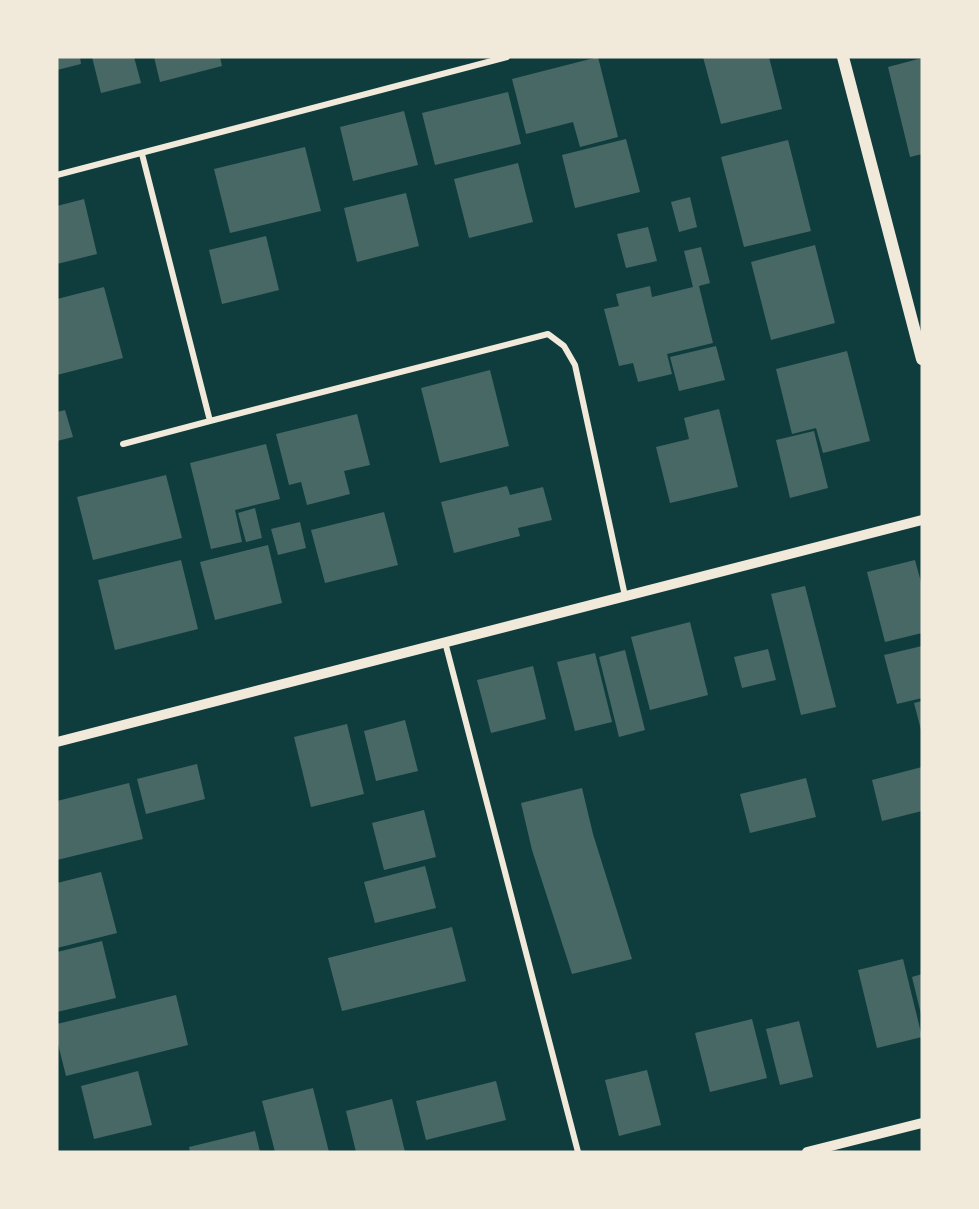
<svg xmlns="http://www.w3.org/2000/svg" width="979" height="1209" viewBox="0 0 979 1209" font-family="Merriweather,serif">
<rect width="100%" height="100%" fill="#0f3d3e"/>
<path fill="#486865" d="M 57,57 L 80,57 L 81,64 L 57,70 Z
M 92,57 L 134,57 L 141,83 L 101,93 Z
M 154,57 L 220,57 L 222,66 L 160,82 Z
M 598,57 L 618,137 L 580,147 L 573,122 L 526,134 L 512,79 Z
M 703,57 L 769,57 L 782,109 L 721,124 Z
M 922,58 L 922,154 L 910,157 L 888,67 Z
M 508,92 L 521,144 L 435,165 L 422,113 Z
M 404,111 L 418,165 L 353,181 L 340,127 Z
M 626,139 L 640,192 L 575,208 L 562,155 Z
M 788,140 L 811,231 L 744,247 L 721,157 Z
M 305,147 L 321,211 L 230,233 L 214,169 Z
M 518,163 L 533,222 L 469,238 L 454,179 Z
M 406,193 L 419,246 L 357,262 L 344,208 Z
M 690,197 L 697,227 L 679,232 L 671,202 Z
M 84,199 L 97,254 L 57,264 L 57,206 Z
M 648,227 L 657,261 L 626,268 L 617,234 Z
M 266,236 L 279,290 L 222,304 L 209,250 Z
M 815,245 L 835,323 L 771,340 L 751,262 Z
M 701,247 L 710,283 L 699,286 L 713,343 L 667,354 L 672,374 L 638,382 L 633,363 L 619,366 L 604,309 L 619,306 L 616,294 L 650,286 L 652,297 L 693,287 L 684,251 Z
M 104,287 L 123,358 L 57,375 L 57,299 Z
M 716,346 L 725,380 L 679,391 L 670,357 Z
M 847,351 L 870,441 L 823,453 L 816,428 L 792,434 L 776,369 Z
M 490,370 L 509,446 L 440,463 L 421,388 Z
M 719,409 L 738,487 L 670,503 L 656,447 L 689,439 L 684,418 Z
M 65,410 L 73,437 L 57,441 L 57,412 Z
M 357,414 L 370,465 L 344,471 L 350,494 L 307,505 L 301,482 L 289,485 L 276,434 Z
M 814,431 L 828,488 L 790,498 L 776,440 Z
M 266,444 L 280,499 L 235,510 L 242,542 L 211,549 L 190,463 Z
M 166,475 L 182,538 L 93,560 L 77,497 Z
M 507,486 L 510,495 L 543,487 L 552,520 L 518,528 L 520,536 L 454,553 L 441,502 Z
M 255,508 L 262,538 L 246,542 L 238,513 Z
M 384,512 L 398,565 L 325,583 L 311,530 Z
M 300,522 L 306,548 L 278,555 L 271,529 Z
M 268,545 L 282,603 L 215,620 L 200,562 Z
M 181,560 L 198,629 L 115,650 L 98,580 Z
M 915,560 L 922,586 L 922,633 L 885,642 L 867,572 Z
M 805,586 L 836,707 L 801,715 L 771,594 Z
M 690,622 L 708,695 L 650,710 L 631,637 Z
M 922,646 L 922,698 L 897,704 L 884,655 Z
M 768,649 L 776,680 L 742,688 L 734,657 Z
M 625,650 L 645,730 L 619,737 L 599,657 Z
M 595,653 L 612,722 L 575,731 L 557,662 Z
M 533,666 L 546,719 L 491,733 L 477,680 Z
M 922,701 L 922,730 L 921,730 L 914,703 Z
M 405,720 L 418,771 L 376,781 L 364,731 Z
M 347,724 L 364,794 L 311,807 L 294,737 Z
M 197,764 L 205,799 L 146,814 L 137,779 Z
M 922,767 L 922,811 L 882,821 L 872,780 Z
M 806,778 L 816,817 L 750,833 L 740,794 Z
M 129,783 L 143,839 L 57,860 L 57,801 Z
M 582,788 L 593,834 L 632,959 L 572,974 L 532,850 L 521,803 Z
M 424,810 L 436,857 L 384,870 L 372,823 Z
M 425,866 L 436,908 L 375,923 L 364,882 Z
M 101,872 L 117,933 L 57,948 L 57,883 Z
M 452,927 L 466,981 L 342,1011 L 328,958 Z
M 102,941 L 116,998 L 57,1012 L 57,952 Z
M 903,959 L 922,1037 L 877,1048 L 858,970 Z
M 922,974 L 922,1014 L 921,1014 L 912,977 Z
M 176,995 L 188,1045 L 66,1076 L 57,1040 L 57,1024 Z
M 752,1019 L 767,1078 L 710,1092 L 695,1033 Z
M 799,1021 L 813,1077 L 780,1085 L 766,1029 Z
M 647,1070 L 661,1125 L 619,1136 L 605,1080 Z
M 138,1071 L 152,1125 L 94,1139 L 81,1086 Z
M 496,1081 L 506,1120 L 426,1140 L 416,1101 Z
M 313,1088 L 329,1152 L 275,1152 L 262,1101 Z
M 392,1099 L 405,1152 L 356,1152 L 346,1111 Z
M 255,1131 L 260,1152 L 190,1152 L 189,1147 Z"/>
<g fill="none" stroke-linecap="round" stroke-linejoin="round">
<path stroke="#f1e9da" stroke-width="6" d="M 142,154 L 210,421
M 57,175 L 507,57
M 123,444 L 210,421 L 548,334 L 564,346 L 575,365 L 625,596
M 445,642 L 578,1152"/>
<path stroke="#f1e9da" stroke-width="10" d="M 57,742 L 922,520
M 807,1152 L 922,1123"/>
<path stroke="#f1e9da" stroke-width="12" d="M 843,57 L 922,359"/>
</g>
<rect width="979" height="1209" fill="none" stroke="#f1e9da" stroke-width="117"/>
</svg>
